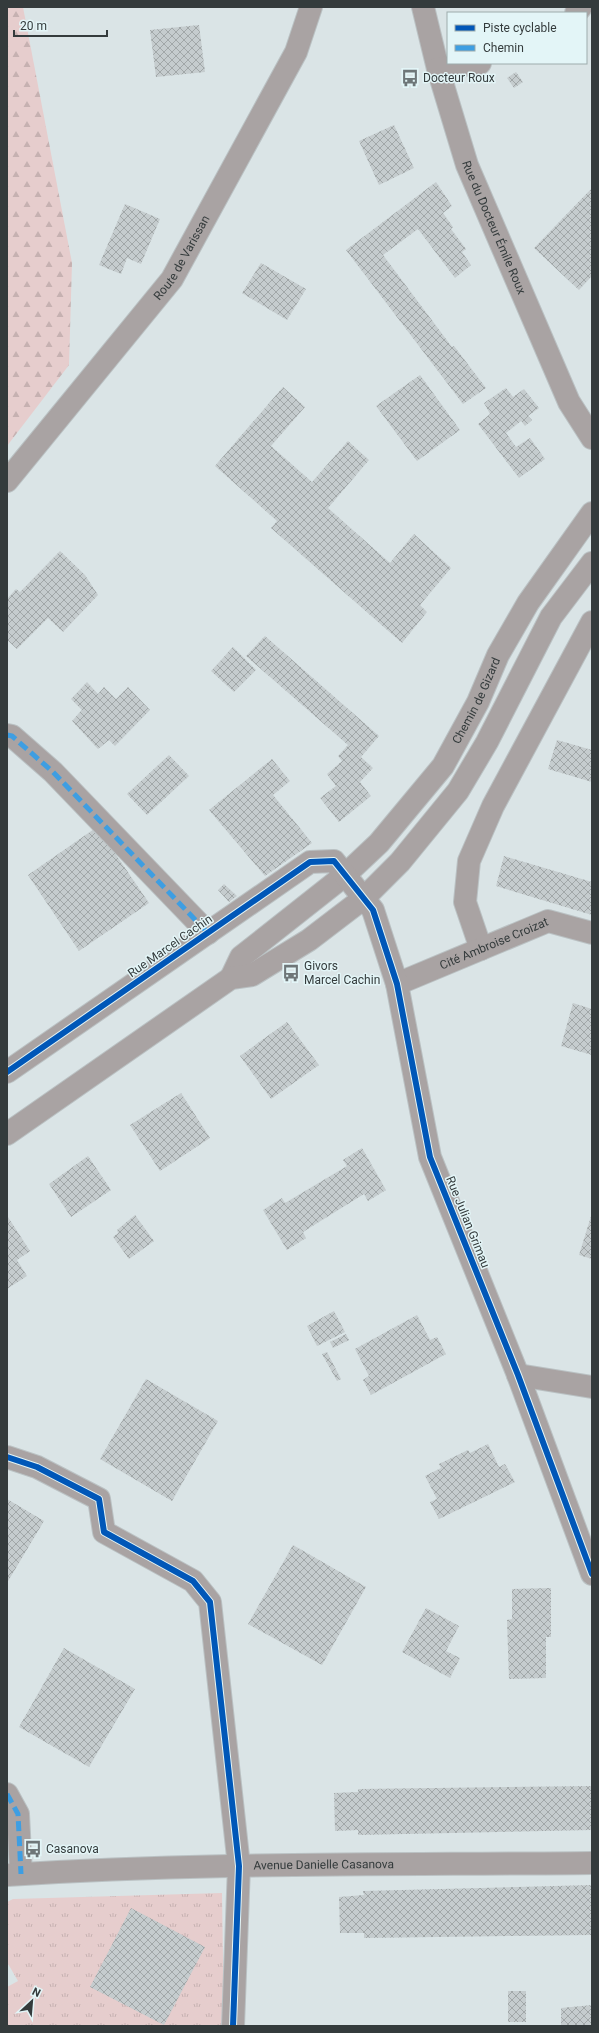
<svg xmlns="http://www.w3.org/2000/svg" width="599" height="2033" viewBox="0 0 599 2033" font-family="Roboto,sans-serif">
<defs>
<pattern id="grass-tufts" width="24" height="20" patternUnits="userSpaceOnUse"><rect width="24" height="20" fill="#e6cdcd"/><path d="M3 7l-1-3M5 7V3M7 7l1-3M15 17l-1-3M17 17v-4M19 17l1-3" fill="none" stroke="#c6b1b1"/></pattern>
<pattern id="forest-firs" width="22" height="20" patternUnits="userSpaceOnUse"><rect width="22" height="20" fill="#e6cdcd"/><path d="M5 1l3.5 6h-7zM16 11l3.5 6h-7z" fill="#c6b1b1"/></pattern>
<pattern id="building-cross-hatch" width="8" height="8" patternUnits="userSpaceOnUse"><rect width="8" height="8" fill="#c5ccce"/><path d="M0 0l8 8M0 8l8-8" fill="none" stroke="#a1a7a8"/></pattern>
</defs>
<rect width="100%" height="100%" fill="#dae4e6"/>
<path fill="url(#grass-tufts)" d="M 222,1893 L 224,2026 L 7,2026 L 7,1987 L 18,1981 L 7,1962 L 7,1902 L 13,1899 Z"/>
<path fill="url(#forest-firs)" d="M 7,7 L 23,7 L 72,263 L 69,365 L 7,446 Z"/>
<path fill="url(#building-cross-hatch)" d="M 199,25 L 205,72 L 156,77 L 150,30 Z
M 516,72 L 523,82 L 514,88 L 507,78 Z
M 394,125 L 414,168 L 379,185 L 359,141 Z
M 436,182 L 452,206 L 443,213 L 453,227 L 451,229 L 466,249 L 462,252 L 471,265 L 455,278 L 418,229 L 383,255 L 452,347 L 454,346 L 486,388 L 463,404 L 346,250 Z
M 592,188 L 592,276 L 579,290 L 534,248 Z
M 125,204 L 160,219 L 141,264 L 127,258 L 121,274 L 99,265 Z
M 261,263 L 306,289 L 287,320 L 242,293 Z
M 420,375 L 460,430 L 417,461 L 376,406 Z
M 283,387 L 305,407 L 271,446 L 312,482 L 348,441 L 369,460 L 328,508 L 390,563 L 414,534 L 451,568 L 420,605 L 427,612 L 402,643 L 271,528 L 277,521 L 215,466 Z
M 506,388 L 513,397 L 524,389 L 539,408 L 528,416 L 532,420 L 525,426 L 521,421 L 506,433 L 516,447 L 530,438 L 545,459 L 519,478 L 478,424 L 490,414 L 484,403 Z
M 60,551 L 85,575 L 98,595 L 63,632 L 48,618 L 17,649 L 7,640 L 7,599 L 16,589 L 20,592 Z
M 265,636 L 379,736 L 361,757 L 373,768 L 360,782 L 371,796 L 339,822 L 320,798 L 336,786 L 327,774 L 342,761 L 338,756 L 348,745 L 246,656 Z
M 233,647 L 256,670 L 234,692 L 211,671 Z
M 87,682 L 98,694 L 104,687 L 116,699 L 128,687 L 150,710 L 115,746 L 109,740 L 98,749 L 72,721 L 82,710 L 71,699 Z
M 557,740 L 592,750 L 592,782 L 548,769 Z
M 169,755 L 189,776 L 147,815 L 127,794 Z
M 272,759 L 290,781 L 273,795 L 312,843 L 265,876 L 209,810 Z
M 97,827 L 149,903 L 79,951 L 28,875 Z
M 504,856 L 592,882 L 592,915 L 496,886 Z
M 224,884 L 237,896 L 229,902 L 218,890 Z
M 573,1003 L 592,1009 L 592,1055 L 561,1046 Z
M 287,1022 L 319,1065 L 271,1099 L 240,1056 Z
M 181,1093 L 210,1138 L 160,1171 L 130,1125 Z
M 362,1148 L 386,1190 L 368,1201 L 364,1194 L 303,1232 L 306,1238 L 287,1250 L 263,1210 L 282,1198 L 285,1203 L 347,1166 L 343,1160 Z
M 88,1156 L 111,1190 L 71,1217 L 49,1184 Z
M 592,1213 L 592,1259 L 579,1255 Z
M 135,1215 L 154,1241 L 129,1259 L 113,1237 L 118,1233 L 117,1230 Z
M 8,1217 L 30,1251 L 17,1260 L 27,1276 L 7,1289 Z
M 334,1311 L 345,1332 L 317,1346 L 307,1326 Z
M 417,1315 L 430,1340 L 437,1337 L 446,1354 L 371,1395 L 363,1380 L 369,1376 L 355,1349 Z
M 346,1334 L 349,1340 L 333,1348 L 330,1342 Z
M 327,1352 L 341,1379 L 337,1381 L 322,1354 Z
M 146,1379 L 218,1421 L 172,1501 L 100,1459 Z
M 488,1444 L 499,1467 L 505,1464 L 515,1482 L 439,1519 L 430,1502 L 437,1499 L 425,1476 L 441,1468 L 439,1464 L 468,1450 L 470,1453 Z
M 7,1499 L 44,1521 L 7,1583 Z
M 293,1545 L 366,1587 L 322,1665 L 248,1624 Z
M 551,1588 L 551,1637 L 546,1637 L 546,1678 L 509,1679 L 507,1620 L 512,1619 L 512,1589 Z
M 426,1608 L 459,1626 L 446,1651 L 460,1658 L 450,1678 L 402,1652 Z
M 64,1648 L 135,1689 L 89,1767 L 19,1727 Z
M 592,1786 L 592,1830 L 358,1835 L 358,1830 L 335,1831 L 334,1793 L 358,1792 L 358,1789 L 360,1789 Z
M 592,1885 L 592,1935 L 364,1938 L 364,1933 L 340,1933 L 339,1897 L 364,1895 L 363,1891 Z
M 131,1908 L 205,1947 L 164,2025 L 90,1987 Z
M 508,1991 L 526,1991 L 526,2022 L 508,2022 Z
M 592,2005 L 592,2026 L 561,2026 L 561,2008 Z"/>
<g fill="none" stroke-linecap="round" stroke-linejoin="round">
<g stroke="#bac1c3" stroke-width="24">
<g id="minor">
<path id="s1" d="M 423,7 L 438,69 L 467,165 L 569,402 L 592,438"/>
<path d="M 576,13 L 581,7"/>
<path d="M 438,69 L 480,63"/>
<path id="s2" d="M 7,481 L 172,279 L 296,52 L 311,7"/>
<path d="M 7,735 L 12,736 L 53,772 L 208,933"/>
<path d="M 481,949 L 465,902 L 469,861 L 493,806 L 592,622"/>
<path id="s3" d="M 231,978 L 241,957 L 250,950 L 345,875 L 379,843 L 443,766 L 478,702 L 498,655 L 528,603 L 592,513"/>
<path id="s4" d="M 397,984 L 548,921 L 592,933"/>
<path d="M 7,1072 L 310,862 L 334,861 L 373,910 L 397,984 L 430,1157 L 518,1375 L 592,1574"/>
<path d="M 7,1134 L 231,978 L 252,975 L 309,940 L 364,898 L 400,862 L 458,791 L 487,742 L 551,617 L 592,563"/>
<path d="M 518,1375 L 592,1387"/>
<path d="M 7,1457 L 37,1467 L 99,1499 L 104,1532 L 193,1581 L 210,1602 L 239,1866 L 233,2026"/>
<path d="M 7,1794 L 18,1814 L 21,1874"/>
<path id="s5" d="M 7,1875 C 202,1862 397,1865 592,1863"/>
</g>
</g>
<use href="#minor" stroke="#a9a3a3" stroke-width="22"/>
<path stroke="#3e9ee2" stroke-width="5" stroke-dasharray="10 5" stroke-linecap="butt" d="M 7,735 L 12,736 L 53,772 L 208,933
M 7,1794 L 18,1814 L 21,1874"/>
<g stroke="#e3f5f7" stroke-width="8">
<path id="cycleway" d="M 7,1072 L 310,862 L 334,861 L 373,910 L 397,984 L 430,1157 L 518,1375 L 592,1574
M 7,1457 L 37,1467 L 99,1499 L 104,1532 L 193,1581 L 210,1602 L 239,1866 L 233,2026"/>
</g>
<use href="#cycleway" stroke="#0057b8" stroke-width="6"/>
</g>
<defs>
<g id="bus-bare" transform="scale(1.38)"><path d="M-5-6H5V4H4V6H2V4H-2V6H-4V4H-5ZM-3.5-4V0h7V-4ZM-3.5 1.2v1.5H-2V1.2ZM2 1.2v1.5H3.5V1.2Z" fill="#6e7678" stroke="#e3f5f7" stroke-width="2.5" paint-order="stroke"/></g>
</defs>
<g fill-rule="evenodd">
<use href="#bus-bare" x="410" y="78"/>
<use href="#bus-bare" x="291" y="973"/>
<use href="#bus-bare" x="33" y="1849"/>
</g>
<g text-anchor="middle" stroke-width="3" stroke-linejoin="round" paint-order="stroke">
<g font-size="12" fill="#343b3c" stroke="#e3f5f7" text-anchor="start">
<text x="423" y="82">Docteur Roux</text>
<text x="304" y="970">Givors<tspan x="304" dy="14">Marcel Cachin</tspan></text>
<text x="46" y="1853">Casanova</text>
</g>
<g font-size="12" fill="#343b3c" stroke="#e3f5f7">
<text dy="4" stroke="none"><textPath href="#s1" startOffset="232">Rue du Docteur Émile Roux</textPath></text>
<text dy="4" stroke="none"><textPath href="#s2" startOffset="284">Route de Varissan</textPath></text>
<text dy="4" stroke="none"><textPath href="#s3" startOffset="376">Chemin de Gizard</textPath></text>
<text transform="translate(170 946) rotate(-35)" y="4">Rue Marcel Cachin</text>
<text dy="4" stroke="none"><textPath href="#s4" startOffset="105">Cité Ambroise Croizat</textPath></text>
<text transform="translate(468 1222) rotate(68)" y="4">Rue Julian Grimau</text>
<text dy="4" stroke="none"><textPath href="#s5" startOffset="317">Avenue Danielle Casanova</textPath></text>
</g>
</g>
<rect width="599" height="2033" fill="none" stroke="#343b3c" stroke-width="16"/>
<rect x="447" y="12" width="140" height="52" fill="#e3f5f7" stroke="#9dabac"/>
<rect x="455" y="25" width="20" height="6" fill="#0057b8" stroke="#9dabac"/>
<text x="483" y="32" font-size="12" fill="#343b3c">Piste cyclable</text>
<rect x="455" y="45" width="20" height="6" fill="#3e9ee2" stroke="#9dabac"/>
<text x="483" y="52" font-size="12" fill="#343b3c">Chemin</text>
<g transform="translate(32 2001) rotate(26)" stroke="#e3f5f7" stroke-width="3" paint-order="stroke">
<path d="M0-3L7 15L0 10L-7 15Z" fill="#343b3c"/>
<text y="-6" font-size="11" font-weight="bold" text-anchor="middle" fill="#343b3c">N</text>
</g>
<path d="M14 30v6h93v-6" fill="none" stroke="#343b3c" stroke-width="2"/>
<text x="20" y="30" font-size="12" fill="#343b3c" stroke="#e3f5f7" stroke-width="3" paint-order="stroke">20 m</text>
</svg>
